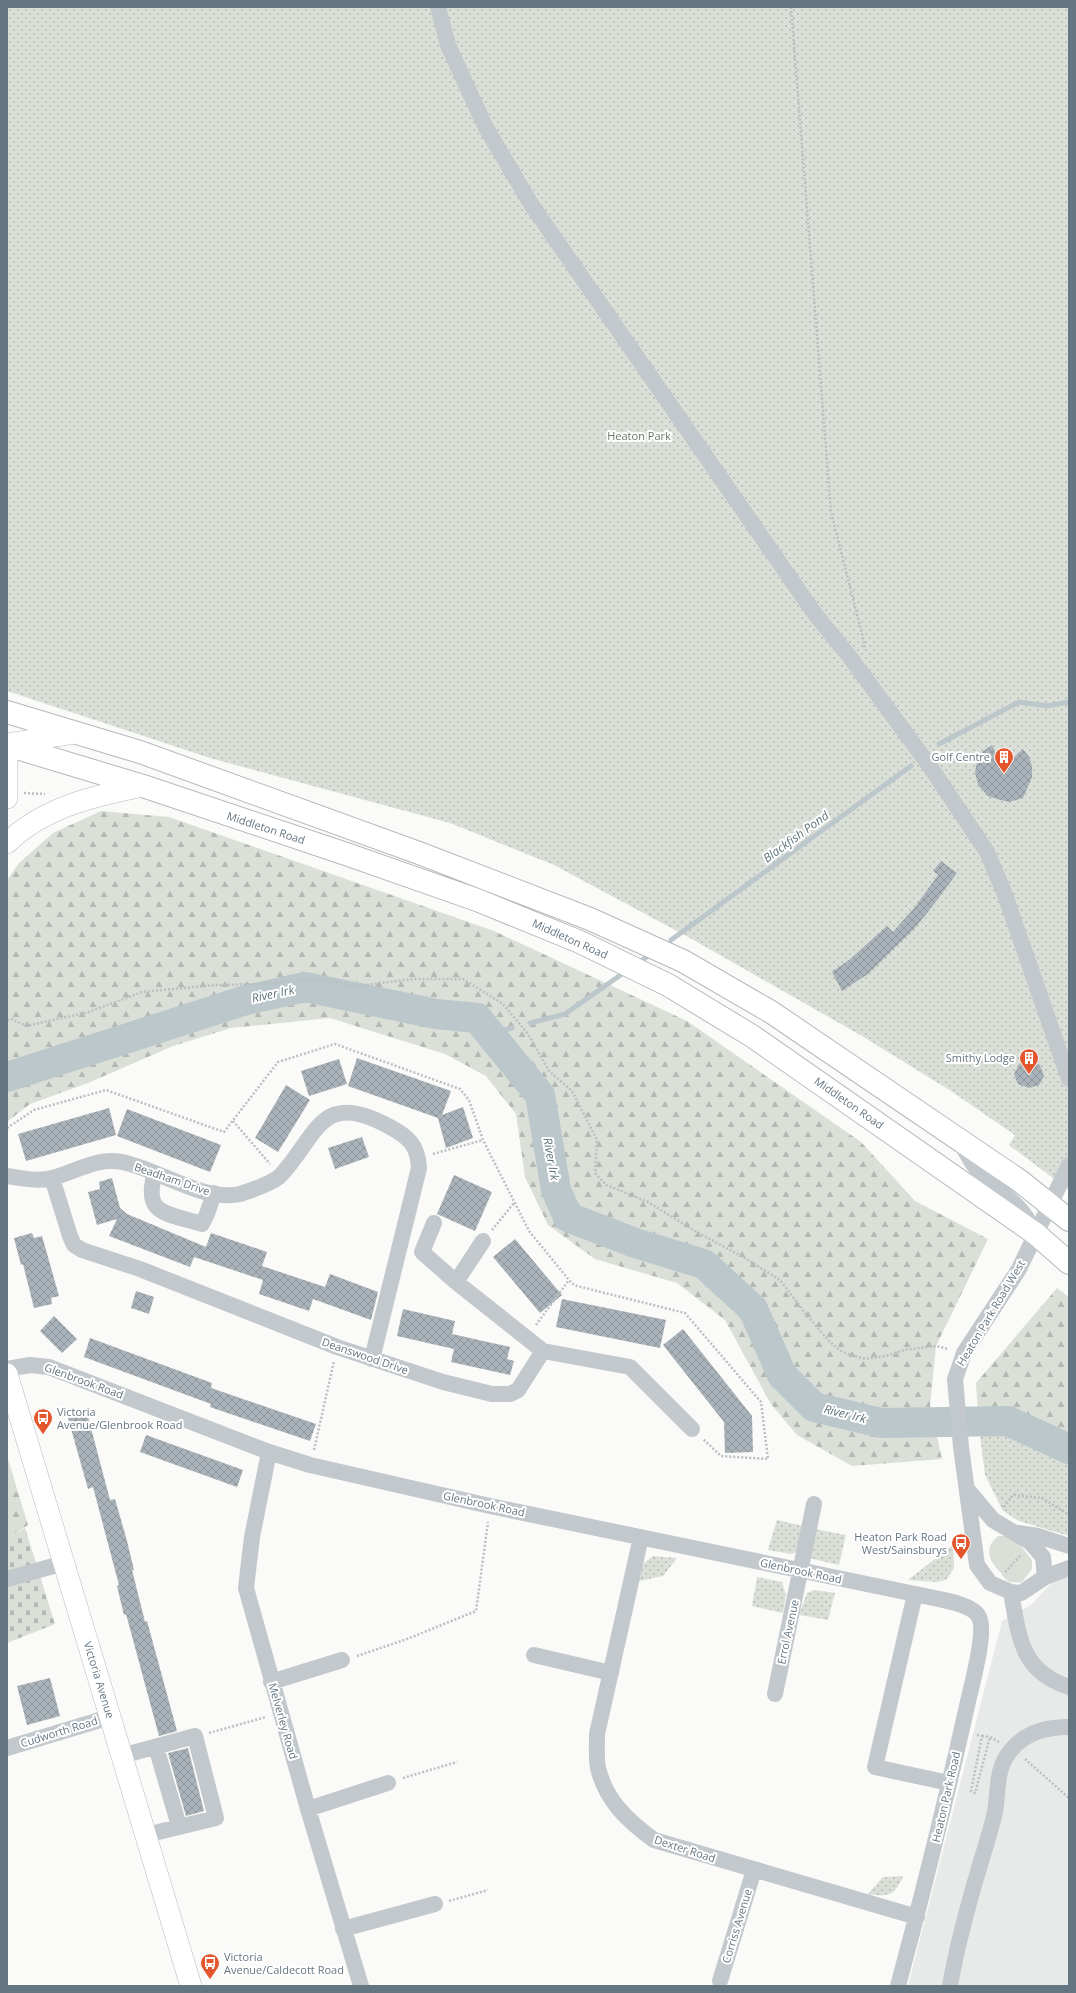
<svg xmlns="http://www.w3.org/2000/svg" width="1076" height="1993" viewBox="0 0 1076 1993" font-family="'Open Sans',sans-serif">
<defs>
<pattern id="forest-firs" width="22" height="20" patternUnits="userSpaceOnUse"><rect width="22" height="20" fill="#dadfd7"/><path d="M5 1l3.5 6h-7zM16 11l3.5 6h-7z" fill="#b4b9b4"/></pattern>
<pattern id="cemetery-stones" width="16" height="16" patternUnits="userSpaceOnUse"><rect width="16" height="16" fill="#dadfd7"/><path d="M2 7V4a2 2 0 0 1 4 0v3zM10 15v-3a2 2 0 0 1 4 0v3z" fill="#b4b9b4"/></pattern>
<pattern id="park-dots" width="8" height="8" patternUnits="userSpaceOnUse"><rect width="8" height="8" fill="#dadfd7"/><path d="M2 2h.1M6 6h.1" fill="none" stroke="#b4b9b4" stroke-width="1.8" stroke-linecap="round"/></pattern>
<pattern id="building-cross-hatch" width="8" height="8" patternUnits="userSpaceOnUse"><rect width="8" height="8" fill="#aab3b9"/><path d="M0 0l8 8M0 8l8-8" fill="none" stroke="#8e969c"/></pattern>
</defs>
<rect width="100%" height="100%" fill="#fafaf8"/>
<path fill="#e8e9e9" d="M 1069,1564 L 1069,1986 L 908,1986 L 1002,1621 L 1031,1605 Z"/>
<path fill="#dadfd7" d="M 998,1536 L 1008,1536 L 1017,1541 L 1032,1560 L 1032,1569 L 1022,1582 C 1018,1582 1014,1583 1010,1582 C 1006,1581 1003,1576 1001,1573 C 989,1561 983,1548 998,1536 Z"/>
<path fill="url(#forest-firs)" d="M 101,811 L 169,817 L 494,931 L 687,1021 L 861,1142 L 915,1201 L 988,1239 L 936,1346 L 930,1406 L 942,1459 L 852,1466 L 797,1435 L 771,1404 L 725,1320 L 677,1283 L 595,1259 L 548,1225 L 525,1177 L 516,1114 L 486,1076 L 445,1054 L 330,1018 L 231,1028 L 173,1046 L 88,1083 L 30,1104 L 7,1122 L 7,880 L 19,863 L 53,833 Z
M 1057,1288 L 1069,1297 L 1069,1441 L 1019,1419 L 978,1413 L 976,1383 Z
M 7,1456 L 28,1525 L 7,1539 Z"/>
<path fill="url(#cemetery-stones)" d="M 25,1528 L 55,1624 L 7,1643 L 7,1539 Z"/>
<path fill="url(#park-dots)" d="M 7,7 L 1069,7 L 1069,1190 L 1009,1145 L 1015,1135 L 951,1091 L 862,1036 L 690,938 L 554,865 L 450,823 L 210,758 L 7,691 Z
M 1007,1434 L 1069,1462 L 1069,1536 L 1019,1521 L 1003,1511 L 985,1475 L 980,1436 Z
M 777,1520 L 803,1526 L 797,1552 L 791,1554 L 768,1550 Z
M 815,1529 L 846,1535 L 839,1565 L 809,1558 Z
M 953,1545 L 954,1568 L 946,1580 L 936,1582 L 908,1580 Z
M 653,1556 L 677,1558 L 663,1576 L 639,1581 L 643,1564 Z
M 757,1577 L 782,1582 L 786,1595 L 783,1613 L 752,1606 Z
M 815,1590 L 835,1593 L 828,1620 L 799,1615 L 807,1593 Z
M 903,1876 C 895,1896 889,1897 868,1894 L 883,1877 Z"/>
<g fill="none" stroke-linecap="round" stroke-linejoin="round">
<path stroke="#bbc7cb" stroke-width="5" d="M 939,744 L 1019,702 L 1047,706 L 1069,702
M 671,940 L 911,766
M 641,961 L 648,956
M 530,1023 L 565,1014 L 622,974
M 490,1034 L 512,1028"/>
<path stroke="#bbc7cb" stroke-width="30" d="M 7,1077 L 246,1000 L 305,987 L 436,1014 L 477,1018 L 540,1095 L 556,1190 L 568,1217 L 635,1243 L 704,1264 L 753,1309 L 782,1375 L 814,1407 L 881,1423 L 1008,1421 L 1069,1449"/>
</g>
<path fill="url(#building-cross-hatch)" d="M 992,745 L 997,755 L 1014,757 L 1023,749 L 1029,757 L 1032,766 L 1032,777 L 1023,798 L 1009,802 L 997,799 L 988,796 L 978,785 L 975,772 L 977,762 L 982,752 Z
M 941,861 L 957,873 L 932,907 L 914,929 L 868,974 L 842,991 L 832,972 L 849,960 L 887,926 L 893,932 L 915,907 L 938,875 L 933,871 Z
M 357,1058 L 451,1091 L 442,1115 L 463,1107 L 473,1138 L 446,1148 L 438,1118 L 348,1086 Z
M 339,1059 L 347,1084 L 309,1096 L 301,1071 Z
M 1031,1061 L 1040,1065 L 1044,1076 L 1039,1085 L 1029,1088 L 1018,1084 L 1014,1074 L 1020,1063 Z
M 286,1085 L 310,1100 L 278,1152 L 255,1138 Z
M 109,1108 L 116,1135 L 26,1161 L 18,1134 Z
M 127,1109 L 221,1145 L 210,1172 L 117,1136 Z
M 362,1137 L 369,1157 L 335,1169 L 328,1148 Z
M 454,1175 L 492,1192 L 475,1231 L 437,1214 Z
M 112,1178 L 120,1208 L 127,1214 L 206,1247 L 211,1233 L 267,1252 L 262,1266 L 325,1287 L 330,1274 L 378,1292 L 371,1320 L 313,1299 L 309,1311 L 259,1294 L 263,1280 L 194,1257 L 190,1267 L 109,1236 L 117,1219 L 97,1225 L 88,1192 L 100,1189 L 99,1182 Z
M 32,1233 L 34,1238 L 42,1236 L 59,1296 L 51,1298 L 52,1304 L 34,1308 L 23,1264 L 21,1265 L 14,1238 Z
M 515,1239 L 562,1295 L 540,1313 L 493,1257 Z
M 136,1291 L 154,1297 L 149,1314 L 131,1308 Z
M 562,1299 L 666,1320 L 660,1348 L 556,1327 Z
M 403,1309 L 455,1321 L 452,1334 L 510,1347 L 507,1359 L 514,1361 L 510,1375 L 451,1362 L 454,1349 L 397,1336 Z
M 54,1316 L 77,1339 L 62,1353 L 40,1331 Z
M 683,1329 L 752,1416 L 753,1452 L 725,1453 L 724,1422 L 663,1345 Z
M 90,1338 L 212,1383 L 211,1388 L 316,1424 L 310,1441 L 210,1407 L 211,1404 L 84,1357 Z
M 87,1413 L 110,1500 L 115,1499 L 127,1541 L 134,1570 L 132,1570 L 145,1622 L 147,1621 L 177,1731 L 159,1736 L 126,1614 L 124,1615 L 117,1586 L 119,1585 L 93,1487 L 88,1489 L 68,1418 Z
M 146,1435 L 243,1470 L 237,1487 L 140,1452 Z
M 50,1678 L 60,1716 L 27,1725 L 17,1686 Z
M 188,1748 L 204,1811 L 186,1816 L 168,1753 Z"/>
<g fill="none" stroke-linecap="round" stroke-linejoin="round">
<g stroke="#b5babe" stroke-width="22">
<path id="major" d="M 7,744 L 75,733
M 7,758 L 7,798
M 7,843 C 44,807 94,796 143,786
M 7,1374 L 191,1986"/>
</g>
<g stroke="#b4b9bd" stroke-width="24">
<path id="highway" d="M 7,712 L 140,752 L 419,853 L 590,919 L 683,961 L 771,1012 L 1020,1181 L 1069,1220
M 7,745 L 143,786 L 349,855 L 477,900 L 580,942 L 668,985 L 752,1036 L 1036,1234 L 1069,1263"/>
</g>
<path stroke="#bbbfc2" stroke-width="2.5" stroke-dasharray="2 2" stroke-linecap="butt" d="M 791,7 L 831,512 L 863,638 L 865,650
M 24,793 L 45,794
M 7,1020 L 12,1019 L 26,1026 L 89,1012 L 142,992 L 216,985 L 264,984 L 313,979 L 356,986 L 413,979 L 463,979 L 503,1004 L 528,1034 L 549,1071 L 572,1091 L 597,1140 L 595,1173 L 606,1185 L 648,1202 L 695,1231 L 743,1257 L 780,1280 L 805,1313 L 828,1340 L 839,1350 L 850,1355 L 866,1359 L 886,1356 L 904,1350 L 936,1346 L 948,1349
M 233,1121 L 270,1164
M 7,1128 L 34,1110 L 106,1090 L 224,1132 L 278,1062 L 335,1044 L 460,1089 L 469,1100 L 483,1140 L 529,1231 L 569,1280 L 573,1284 L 577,1286 L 685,1313 L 761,1402 L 768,1459 L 721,1456 L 703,1439
M 433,1154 L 483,1140
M 492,1230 L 514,1203
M 536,1325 L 569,1280
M 314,1450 L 334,1361
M 1004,1507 L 1013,1495 L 1042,1498 L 1069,1515
M 1005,1572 L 1021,1555
M 357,1656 L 407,1639 L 476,1611 L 488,1522
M 209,1733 L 266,1717
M 977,1735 L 982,1736 L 971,1791 L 975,1793 L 990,1737 L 999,1742
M 982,1736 L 990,1737
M 1025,1759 L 1069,1798
M 403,1778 L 457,1762
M 449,1901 L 488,1890"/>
<path stroke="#c3c8cc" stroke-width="16" d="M 438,7 L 448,45 L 485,126 L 531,204 L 815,614 L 849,656 L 929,765 L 987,852 L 1004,892 L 1069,1079
M 961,1144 C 967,1153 972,1165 980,1173 C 999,1192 1020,1202 1033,1229
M 155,1173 C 142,1216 168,1213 202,1224 L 207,1214 L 214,1193
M 7,1176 C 22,1178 38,1182 52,1178 C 76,1172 96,1157 122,1162 C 158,1169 203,1202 240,1194 C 250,1191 275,1182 281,1175 C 319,1133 321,1089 390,1127 C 409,1137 418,1146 419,1168 L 372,1359
M 52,1178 L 70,1236 L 74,1245 L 82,1250 L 140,1269 L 337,1347 L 443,1382 L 492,1394 L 510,1394 L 518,1390 L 543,1351 L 630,1367 L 692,1429
M 434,1223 L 422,1252 L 456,1282
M 483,1241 L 456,1282 L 543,1351
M 7,1369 L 30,1365 L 49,1367 L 269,1452 L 310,1465 L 490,1506 L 915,1594 C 930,1598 972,1602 979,1617 C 987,1632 971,1687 967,1706 C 946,1800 923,1893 898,1986
M 269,1452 L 252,1537 L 246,1588 L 308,1809 L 361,1986
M 967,1489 L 993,1520 L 1030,1542 L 1043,1557 L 1045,1577 L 1021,1593 L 1011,1592 L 990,1583 L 977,1565 L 961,1447 L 955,1379 L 964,1353 L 1019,1269 L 1069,1165
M 1018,1533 L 1038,1536 L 1069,1546
M 641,1537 L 597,1734 C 597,1745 596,1758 598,1768 C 606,1801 628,1821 654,1840 L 917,1917
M 1045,1577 L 1069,1568
M 7,1579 L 64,1563
M 1011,1592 C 1019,1636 1020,1671 1069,1687
M 915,1594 L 875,1767 L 949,1783
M 534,1655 L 611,1673
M 271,1682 L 342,1660
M 775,1694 L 814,1504
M 156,1747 L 179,1826
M 7,1748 L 110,1717
M 121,1756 L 195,1736 L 216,1818 L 146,1835
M 308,1809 L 388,1783
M 343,1929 L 435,1904
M 720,1981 L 754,1870
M 950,1986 C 957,1945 968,1905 980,1865 C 985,1848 991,1830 995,1812 C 999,1789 995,1768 1012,1749 C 1026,1732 1048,1727 1069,1727"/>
<use href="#major" stroke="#fff" stroke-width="21"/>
<use href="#highway" stroke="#fff" stroke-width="22"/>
</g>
<defs>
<g id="building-pin" transform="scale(1)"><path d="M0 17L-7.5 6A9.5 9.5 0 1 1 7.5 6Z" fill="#e4572e" stroke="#fff"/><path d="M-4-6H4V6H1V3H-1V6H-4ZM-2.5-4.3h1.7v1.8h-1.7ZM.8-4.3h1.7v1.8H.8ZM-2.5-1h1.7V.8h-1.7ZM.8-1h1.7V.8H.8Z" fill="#fff"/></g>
<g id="bus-pin" transform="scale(1)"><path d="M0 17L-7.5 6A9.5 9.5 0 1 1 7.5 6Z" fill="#e4572e" stroke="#fff"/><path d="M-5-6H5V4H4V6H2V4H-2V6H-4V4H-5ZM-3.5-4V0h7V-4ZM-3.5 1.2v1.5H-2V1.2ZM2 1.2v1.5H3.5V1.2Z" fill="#fff"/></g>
</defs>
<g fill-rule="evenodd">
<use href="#building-pin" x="1004" y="757"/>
<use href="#building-pin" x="1029" y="1058"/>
<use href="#bus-pin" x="43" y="1418"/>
<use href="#bus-pin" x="961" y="1543"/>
<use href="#bus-pin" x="210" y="1963"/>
</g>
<g text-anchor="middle" stroke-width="4" stroke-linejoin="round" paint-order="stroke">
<g font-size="11" fill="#687a64" stroke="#fff">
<text x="639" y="440">Heaton Park</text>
</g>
<g font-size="11" fill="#657683" stroke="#fff" text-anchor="end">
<text x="990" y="761">Golf Centre</text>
<text x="1015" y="1062">Smithy Lodge</text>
<text x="57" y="1416" text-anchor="start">Victoria<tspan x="57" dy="13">Avenue/Glenbrook Road</tspan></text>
<text x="947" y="1541">Heaton Park Road<tspan x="947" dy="13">West/Sainsburys</tspan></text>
<text x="224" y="1961" text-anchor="start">Victoria<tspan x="224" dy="13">Avenue/Caldecott Road</tspan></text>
</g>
<g font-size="11" fill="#657683" stroke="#fff">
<text transform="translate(266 828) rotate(18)" y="4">Middleton Road</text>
<text transform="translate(570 939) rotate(24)" y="4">Middleton Road</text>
<text transform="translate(849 1103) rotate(35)" y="4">Middleton Road</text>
<text transform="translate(172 1179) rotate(19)" y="4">Beadham Drive</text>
<text transform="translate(991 1313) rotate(-59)" y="4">Heaton Park Road West</text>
<text transform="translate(365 1356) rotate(19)" y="4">Deanswood Drive</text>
<text transform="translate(84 1381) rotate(20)" y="4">Glenbrook Road</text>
<text transform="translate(484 1504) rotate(12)" y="4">Glenbrook Road</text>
<text transform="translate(801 1571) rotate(12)" y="4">Glenbrook Road</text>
<text transform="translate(788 1632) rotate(-78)" y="4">Errol Avenue</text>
<text transform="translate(99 1680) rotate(73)" y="4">Victoria Avenue</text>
<text transform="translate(283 1721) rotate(74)" y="4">Melverley Road</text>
<text transform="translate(59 1732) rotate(-17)" y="4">Cudworth Road</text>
<text transform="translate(946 1797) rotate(-77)" y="4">Heaton Park Road</text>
<text transform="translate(685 1849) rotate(18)" y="4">Dexter Road</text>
<text transform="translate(737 1926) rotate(-73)" y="4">Corriss Avenue</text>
</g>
<g font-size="12" font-style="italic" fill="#60757c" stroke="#fff">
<text transform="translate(796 837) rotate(-36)" y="4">Blackfish Pond</text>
<text transform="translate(273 994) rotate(-12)" y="4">River Irk</text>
<text transform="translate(551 1159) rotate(80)" y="4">River Irk</text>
<text transform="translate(845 1414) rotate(14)" y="4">River Irk</text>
</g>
</g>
<rect width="1076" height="1993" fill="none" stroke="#657683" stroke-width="16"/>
</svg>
